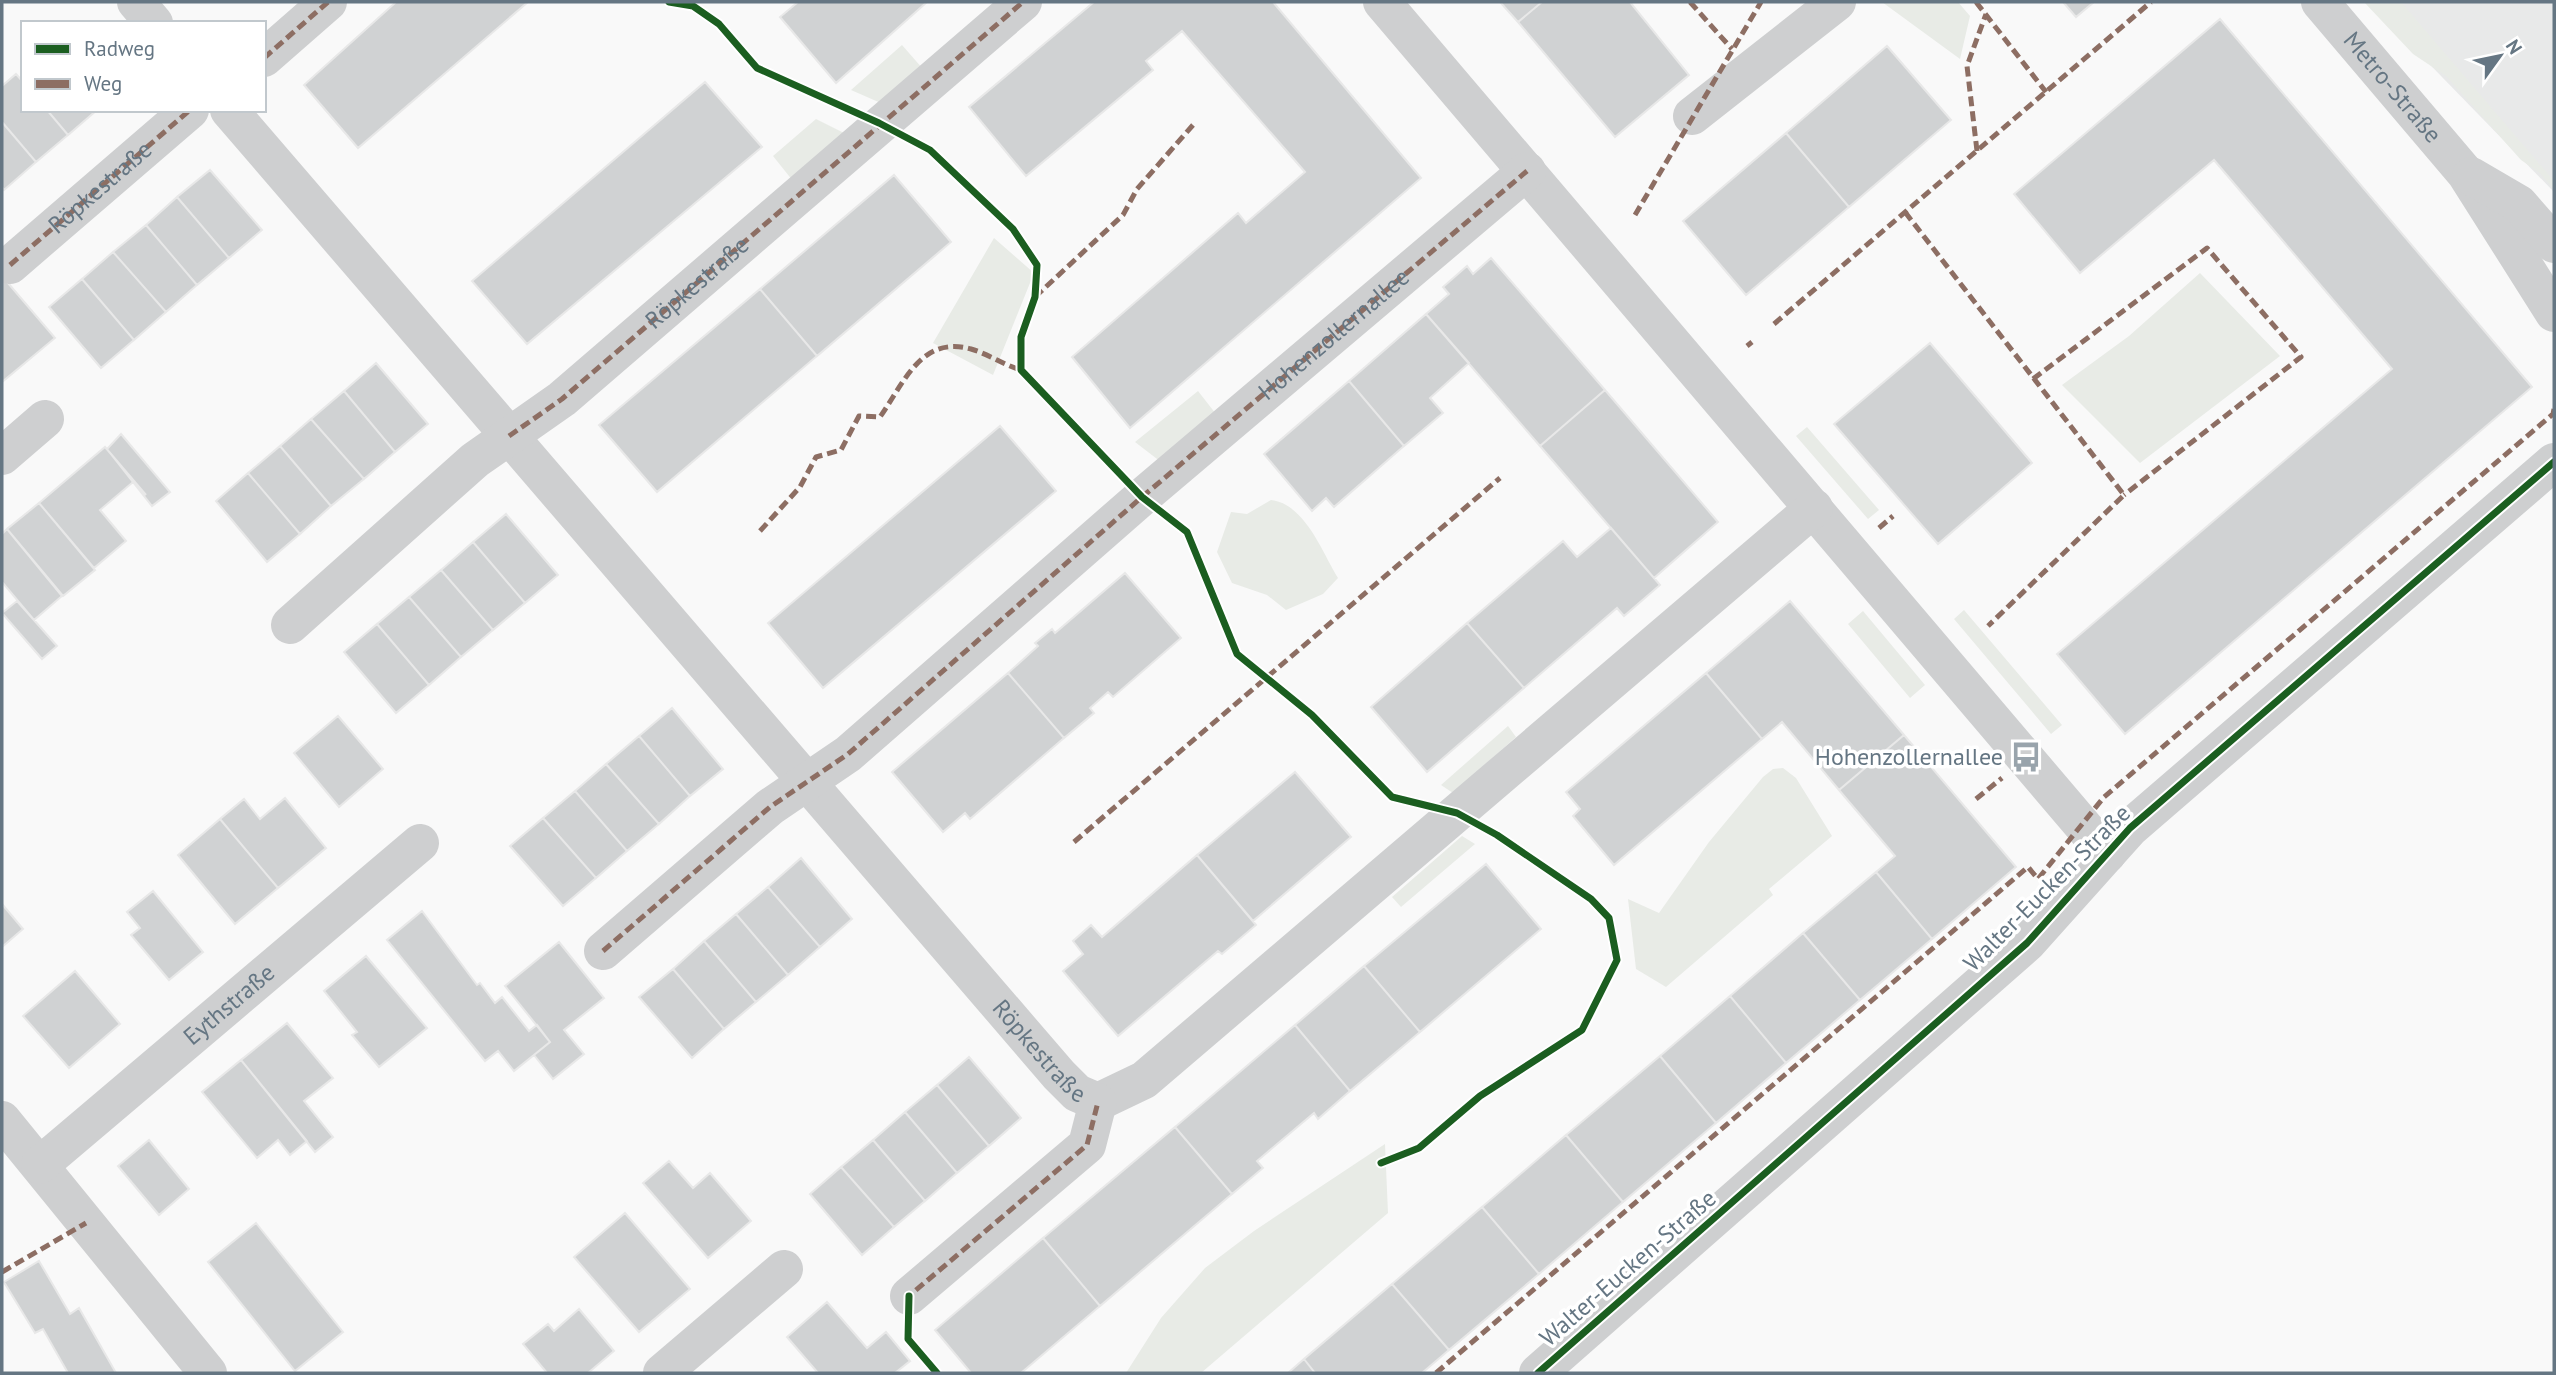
<svg xmlns="http://www.w3.org/2000/svg" width="2556" height="1375" viewBox="0 0 2556 1375" font-family="'PT Sans',sans-serif">
<rect width="100%" height="100%" fill="#f9f9f9"/>
<path fill="#e8e9e9" d="M 2369,2 L 2554,2 L 2554,192 Z"/>
<path fill="#e8ebe6" d="M 1882,2 L 1958,2 L 1970,16 L 1960,59 Z
M 2364,2 L 2401,2 L 2554,181 L 2554,190 L 2540,173 L 2521,160 L 2446,76 L 2413,54 Z
M 902,45 L 923,69 L 883,104 L 851,90 Z
M 816,119 L 848,135 L 793,181 L 773,156 Z
M 994,238 L 1034,273 L 993,375 L 933,343 Z
M 2200,273 L 2280,356 L 2140,463 L 2062,385 L 2129,336 Z
M 1198,391 L 1216,414 L 1161,462 L 1135,442 Z
M 1807,427 L 1879,510 L 1868,519 L 1796,436 Z
M 1271,500 C 1305,504 1322,552 1338,578 L 1323,594 L 1286,610 L 1267,595 L 1232,583 L 1217,552 L 1231,512 L 1247,514 Z
M 1964,610 L 2062,725 L 2051,734 L 1954,619 Z
M 1863,611 L 1925,685 L 1910,698 L 1848,624 Z
M 1508,726 L 1516,737 L 1453,793 L 1441,785 Z
M 1783,768 L 1796,778 L 1832,836 L 1769,889 L 1773,895 L 1666,987 L 1636,969 L 1628,899 L 1659,913 L 1709,842 L 1763,777 L 1773,769 Z
M 1462,836 L 1475,844 L 1401,907 L 1392,897 Z
M 1385,1144 L 1388,1213 L 1201,1373 L 1126,1373 L 1161,1318 L 1205,1268 L 1254,1231 Z"/>
<path fill="#d0d2d3" stroke="#e8e8e8" stroke-width="2" d="M 396,2 L 528,2 L 358,148 L 304,85 Z
M 798,2 L 927,2 L 836,83 L 780,17 Z
M 1094,2 L 1273,2 L 1421,178 L 1130,428 L 1072,357 L 1238,213 L 1246,223 L 1305,172 L 1182,31 L 1146,61 L 1153,70 L 1026,176 L 969,107 Z
M 1500,2 L 1542,2 L 1518,22 Z
M 1542,2 L 1630,2 L 1689,75 L 1615,137 L 1518,22 Z
M 2063,2 L 2094,2 L 2076,17 Z
M 2220,19 L 2532,387 L 2125,734 L 2057,654 L 2392,369 L 2214,160 L 2080,273 L 2014,194 Z
M 1887,46 L 1951,120 L 1849,207 L 1786,133 Z
M 16,74 L 23,82 L 23,110 L 47,110 L 68,135 L 36,162 L 2,122 L 2,86 Z
M 705,82 L 762,147 L 527,344 L 472,281 Z
M 47,110 L 97,110 L 68,135 Z
M 2,122 L 36,162 L 4,190 L 2,187 Z
M 1786,133 L 1849,207 L 1746,295 L 1683,221 Z
M 210,170 L 262,230 L 229,258 L 177,197 Z
M 894,175 L 951,242 L 817,356 L 760,289 Z
M 177,197 L 229,258 L 197,285 L 146,225 Z
M 146,225 L 197,285 L 166,312 L 113,252 Z
M 113,252 L 166,312 L 134,340 L 82,279 Z
M 1491,258 L 1605,390 L 1540,446 L 1426,314 L 1449,294 L 1443,287 L 1467,266 L 1473,274 Z
M 2,276 L 55,338 L 2,382 Z
M 82,279 L 134,340 L 101,368 L 49,307 Z
M 760,289 L 817,356 L 657,492 L 599,425 Z
M 1426,314 L 1469,363 L 1430,398 L 1443,413 L 1404,446 L 1349,381 Z
M 1930,343 L 2032,463 L 1938,544 L 1834,424 Z
M 376,363 L 428,424 L 395,452 L 344,391 Z
M 1349,381 L 1404,446 L 1334,507 L 1326,498 L 1312,511 L 1264,454 Z
M 1605,390 L 1718,522 L 1654,578 L 1540,446 Z
M 344,391 L 395,452 L 364,479 L 311,419 Z
M 311,419 L 364,479 L 331,506 L 280,446 Z
M 1000,426 L 1056,491 L 823,688 L 768,623 Z
M 121,434 L 170,492 L 152,506 L 107,449 Z
M 280,446 L 331,506 L 300,534 L 248,473 Z
M 105,447 L 146,495 L 133,482 L 100,510 L 126,541 L 94,568 L 39,503 Z
M 248,473 L 300,534 L 267,562 L 216,501 Z
M 39,503 L 95,570 L 63,596 L 7,529 Z
M 506,514 L 558,575 L 525,603 L 473,542 Z
M 1611,528 L 1660,585 L 1624,616 L 1617,608 L 1524,688 L 1467,623 L 1563,541 L 1577,557 Z
M 7,529 L 62,596 L 34,620 L 2,582 L 2,534 Z
M 473,542 L 525,603 L 493,630 L 441,570 Z
M 441,570 L 493,630 L 461,657 L 409,597 Z
M 1125,573 L 1181,638 L 1113,697 L 1108,692 L 1090,708 L 1094,713 L 1064,738 L 1008,673 L 1038,646 L 1035,643 L 1052,629 L 1055,633 Z
M 409,597 L 461,657 L 429,685 L 377,624 Z
M 17,601 L 57,646 L 42,659 L 2,613 Z
M 1790,601 L 1904,735 L 1839,790 L 1782,722 L 1762,739 L 1706,673 Z
M 1467,623 L 1524,688 L 1427,772 L 1371,707 Z
M 377,624 L 429,685 L 396,713 L 344,652 Z
M 1008,673 L 1064,738 L 970,819 L 965,813 L 943,832 L 892,772 Z
M 1706,673 L 1762,739 L 1614,865 L 1573,816 L 1580,809 L 1566,792 Z
M 672,708 L 723,769 L 690,796 L 639,736 Z
M 338,716 L 383,769 L 339,807 L 294,753 Z
M 1904,735 L 2016,867 L 1932,939 L 1876,872 L 1895,856 L 1839,790 Z
M 639,736 L 690,796 L 659,824 L 606,764 Z
M 606,764 L 659,824 L 627,851 L 575,791 Z
M 1295,772 L 1351,837 L 1253,921 L 1197,855 Z
M 575,791 L 627,851 L 596,878 L 543,818 Z
M 285,798 L 326,848 L 278,888 L 220,819 L 244,799 L 260,819 Z
M 543,818 L 596,878 L 563,906 L 510,846 Z
M 220,819 L 278,888 L 235,924 L 178,855 Z
M 1197,855 L 1256,925 L 1222,954 L 1218,951 L 1118,1036 L 1063,971 L 1083,954 L 1073,941 L 1091,925 L 1102,937 Z
M 801,858 L 852,919 L 820,947 L 768,887 Z
M 1486,864 L 1541,929 L 1420,1032 L 1364,966 Z
M 1876,872 L 1932,939 L 1860,1000 L 1803,933 Z
M 768,887 L 820,947 L 788,975 L 736,914 Z
M 153,891 L 203,952 L 169,980 L 131,935 L 140,928 L 127,912 Z
M 2,904 L 23,929 L 2,947 Z
M 422,911 L 477,985 L 480,983 L 495,1003 L 502,997 L 529,1031 L 537,1025 L 550,1042 L 514,1071 L 498,1051 L 485,1061 L 387,940 Z
M 736,914 L 788,975 L 756,1002 L 704,941 Z
M 1803,933 L 1860,1000 L 1786,1063 L 1730,996 Z
M 704,941 L 756,1002 L 724,1029 L 673,969 Z
M 559,942 L 604,998 L 564,1030 L 584,1054 L 553,1079 L 534,1055 L 550,1042 L 505,986 Z
M 366,956 L 427,1028 L 379,1067 L 352,1035 L 357,1032 L 324,991 Z
M 1364,966 L 1420,1032 L 1350,1091 L 1295,1025 Z
M 673,969 L 724,1029 L 692,1058 L 639,997 Z
M 75,971 L 120,1024 L 69,1068 L 23,1016 Z
M 1730,996 L 1786,1063 L 1716,1123 L 1660,1056 Z
M 287,1023 L 333,1078 L 304,1101 L 333,1137 L 315,1152 L 241,1060 Z
M 1295,1025 L 1350,1091 L 1318,1119 L 1314,1113 L 1257,1161 L 1263,1168 L 1232,1194 L 1175,1127 Z
M 1660,1056 L 1716,1123 L 1623,1202 L 1566,1135 Z
M 969,1057 L 1021,1118 L 989,1146 L 937,1085 Z
M 241,1060 L 307,1141 L 290,1155 L 278,1140 L 257,1158 L 202,1092 Z
M 937,1085 L 989,1146 L 957,1173 L 905,1112 Z
M 905,1112 L 957,1173 L 925,1201 L 873,1140 Z
M 1175,1127 L 1232,1194 L 1100,1306 L 1043,1238 Z
M 1566,1135 L 1623,1202 L 1539,1274 L 1482,1207 Z
M 149,1140 L 189,1189 L 159,1215 L 118,1166 Z
M 873,1140 L 925,1201 L 894,1227 L 841,1167 Z
M 669,1161 L 693,1188 L 710,1173 L 751,1221 L 708,1258 L 643,1183 Z
M 841,1167 L 894,1227 L 862,1255 L 810,1194 Z
M 1482,1207 L 1539,1274 L 1449,1350 L 1392,1284 Z
M 625,1213 L 690,1289 L 639,1332 L 574,1257 Z
M 256,1223 L 343,1332 L 295,1371 L 208,1262 Z
M 1043,1238 L 1100,1306 L 1021,1373 L 971,1373 L 935,1330 Z
M 39,1261 L 70,1314 L 79,1308 L 116,1373 L 68,1373 L 43,1329 L 35,1333 L 4,1282 Z
M 1392,1284 L 1449,1350 L 1422,1373 L 1315,1373 L 1304,1359 Z
M 827,1302 L 867,1348 L 886,1332 L 910,1361 L 895,1373 L 818,1373 L 787,1337 Z
M 579,1309 L 614,1351 L 588,1373 L 547,1373 L 523,1344 L 548,1324 L 554,1331 Z
M 1304,1359 L 1315,1373 L 1288,1373 Z"/>
<g fill="none" stroke-linecap="round" stroke-linejoin="round">
<g stroke="#cecfd0" stroke-width="38">
<path d="M 136,2 L 154,23"/>
<path d="M 1382,2 L 2107,854"/>
<path id="s1" d="M 2320,2 L 2466,174 L 2554,313"/>
<path d="M 264,58 L 328,2"/>
<path id="s2" d="M 229,110 L 1059,1075 L 1077,1093 L 1098,1102"/>
<path d="M 1692,116 L 1837,2"/>
<path d="M 2471,176 L 2519,204 L 2554,244"/>
<path d="M 10,265 L 190,110"/>
<path d="M 2,456 L 45,419"/>
<path d="M 290,625 L 475,460 L 562,399 L 1023,2"/>
<path d="M 603,951 L 770,807 L 848,754 L 1142,497 L 1527,171"/>
<path d="M 1098,1102 L 1144,1080 L 1814,508"/>
<path d="M 2,1120 L 208,1373"/>
<path id="s3" d="M 40,1165 L 420,843"/>
<path d="M 909,1296 L 1087,1145 L 1098,1102"/>
<path d="M 662,1373 L 784,1269"/>
<path d="M 1538,1373 L 2027,943 L 2130,828 L 2554,462"/>
</g>
<g stroke="#8d6e63" stroke-width="5" stroke-dasharray="10 5" stroke-linecap="butt">
<path d="M 1690,2 L 1732,49"/>
<path d="M 1976,2 L 2046,92"/>
<path d="M 264,58 L 328,2"/>
<path d="M 1977,151 L 1967,66 L 1986,14"/>
<path d="M 1905,212 L 2124,495 L 1988,626"/>
<path d="M 1635,215 L 1761,2"/>
<path id="s4" d="M 10,265 L 190,110"/>
<path d="M 1035,297 L 1123,215 L 1137,189 L 1193,125"/>
<path d="M 1774,324 L 2151,2"/>
<path d="M 1747,346 L 1752,342"/>
<path d="M 2033,379 L 2207,248 L 2301,357 L 2124,495"/>
<path id="s5" d="M 509,436 L 562,399 L 1023,2"/>
<path d="M 1879,528 L 1893,516"/>
<path d="M 760,531 L 800,487 L 816,457 L 841,450 L 859,416 L 880,417 C 904,383 921,335 971,349 C 988,354 1004,365 1021,370"/>
<path d="M 1976,799 L 2002,778"/>
<path d="M 1074,842 L 1500,478"/>
<path id="s6" d="M 603,951 L 770,807 L 848,754 L 1142,497 L 1527,171"/>
<path d="M 2,1272 L 86,1223"/>
<path d="M 909,1302 L 909,1296 L 1087,1145 L 1098,1102"/>
<path d="M 1436,1373 L 2028,867 L 2038,879 L 2104,797 L 2553,414 L 2554,409"/>
</g>
<g stroke="#fff" stroke-width="11">
<path id="cycleway" d="M 669,2 L 693,6 L 719,24 L 757,68 L 879,123 L 930,150 L 1013,229 L 1037,265 L 1035,297 L 1021,337 L 1021,370 L 1142,497 L 1187,532 L 1237,654 L 1312,715 L 1392,797 L 1457,813 L 1497,835 L 1591,899 L 1609,918 L 1617,960 L 1582,1030 L 1480,1096 L 1419,1148 L 1381,1163
M 909,1296 L 908,1339 L 937,1373
M 1538,1373 L 2027,943 L 2130,828 L 2554,462"/>
</g>
<use href="#cycleway" stroke="#1b5e20" stroke-width="7"/>
</g>
<defs>
<g id="bus-bare" transform="scale(2.415)"><path d="M-5-6H5V4H4V6H2V4H-2V6H-4V4H-5ZM-3.5-4V0h7V-4ZM-3.5 1.2v1.5H-2V1.2ZM2 1.2v1.5H3.5V1.2Z" fill="#99a4ac" stroke="#fff" stroke-width="2.5" paint-order="stroke"/></g>
</defs>
<g fill-rule="evenodd">
<use href="#bus-bare" x="2026" y="757"/>
</g>
<g text-anchor="middle" stroke-width="7" stroke-linejoin="round" paint-order="stroke">
<g font-size="24" fill="#657683" stroke="#fff">
<text dy="8" stroke="none"><textPath href="#s1" startOffset="112">Metro-Straße</textPath></text>
<text dy="8" stroke="none"><textPath href="#s4" startOffset="119">Röpkestraße</textPath></text>
<text dy="8" stroke="none"><textPath href="#s5" startOffset="243">Röpkestraße</textPath></text>
<text dy="8" stroke="none"><textPath href="#s6" startOffset="957">Hohenzollernallee</textPath></text>
<text transform="translate(2047 888) rotate(-45)" y="8">Walter-Eucken-Straße</text>
<text dy="8" stroke="none"><textPath href="#s3" startOffset="248">Eythstraße</textPath></text>
<text dy="8" stroke="none"><textPath href="#s2" startOffset="1242">Röpkestraße</textPath></text>
<text transform="translate(1628 1268) rotate(-41)" y="8">Walter-Eucken-Straße</text>
</g>
<g font-size="24" fill="#657683" stroke="#fff" text-anchor="end">
<text x="2003" y="765">Hohenzollernallee</text>
</g>
</g>
<rect width="2556" height="1375" fill="none" stroke="#657683" stroke-width="7"/>
<rect x="21" y="21" width="245" height="91" fill="#ffffff" stroke="#c1c8cd" stroke-width="2"/>
<rect x="35" y="44" width="35" height="10" fill="#1b5e20" stroke="#c1c8cd" stroke-width="2"/>
<text x="84" y="56" font-size="21" fill="#657683">Radweg</text>
<rect x="35" y="79" width="35" height="10" fill="#8d6e63" stroke="#c1c8cd" stroke-width="2"/>
<text x="84" y="91" font-size="21" fill="#657683">Weg</text>
<g transform="translate(2500 56) rotate(57)" stroke="#ffffff" stroke-width="5" paint-order="stroke">
<path d="M0-5L12 26L0 18L-12 26Z" fill="#657683"/>
<text y="-10" font-size="19" font-weight="bold" text-anchor="middle" fill="#657683">N</text>
</g>
</svg>
